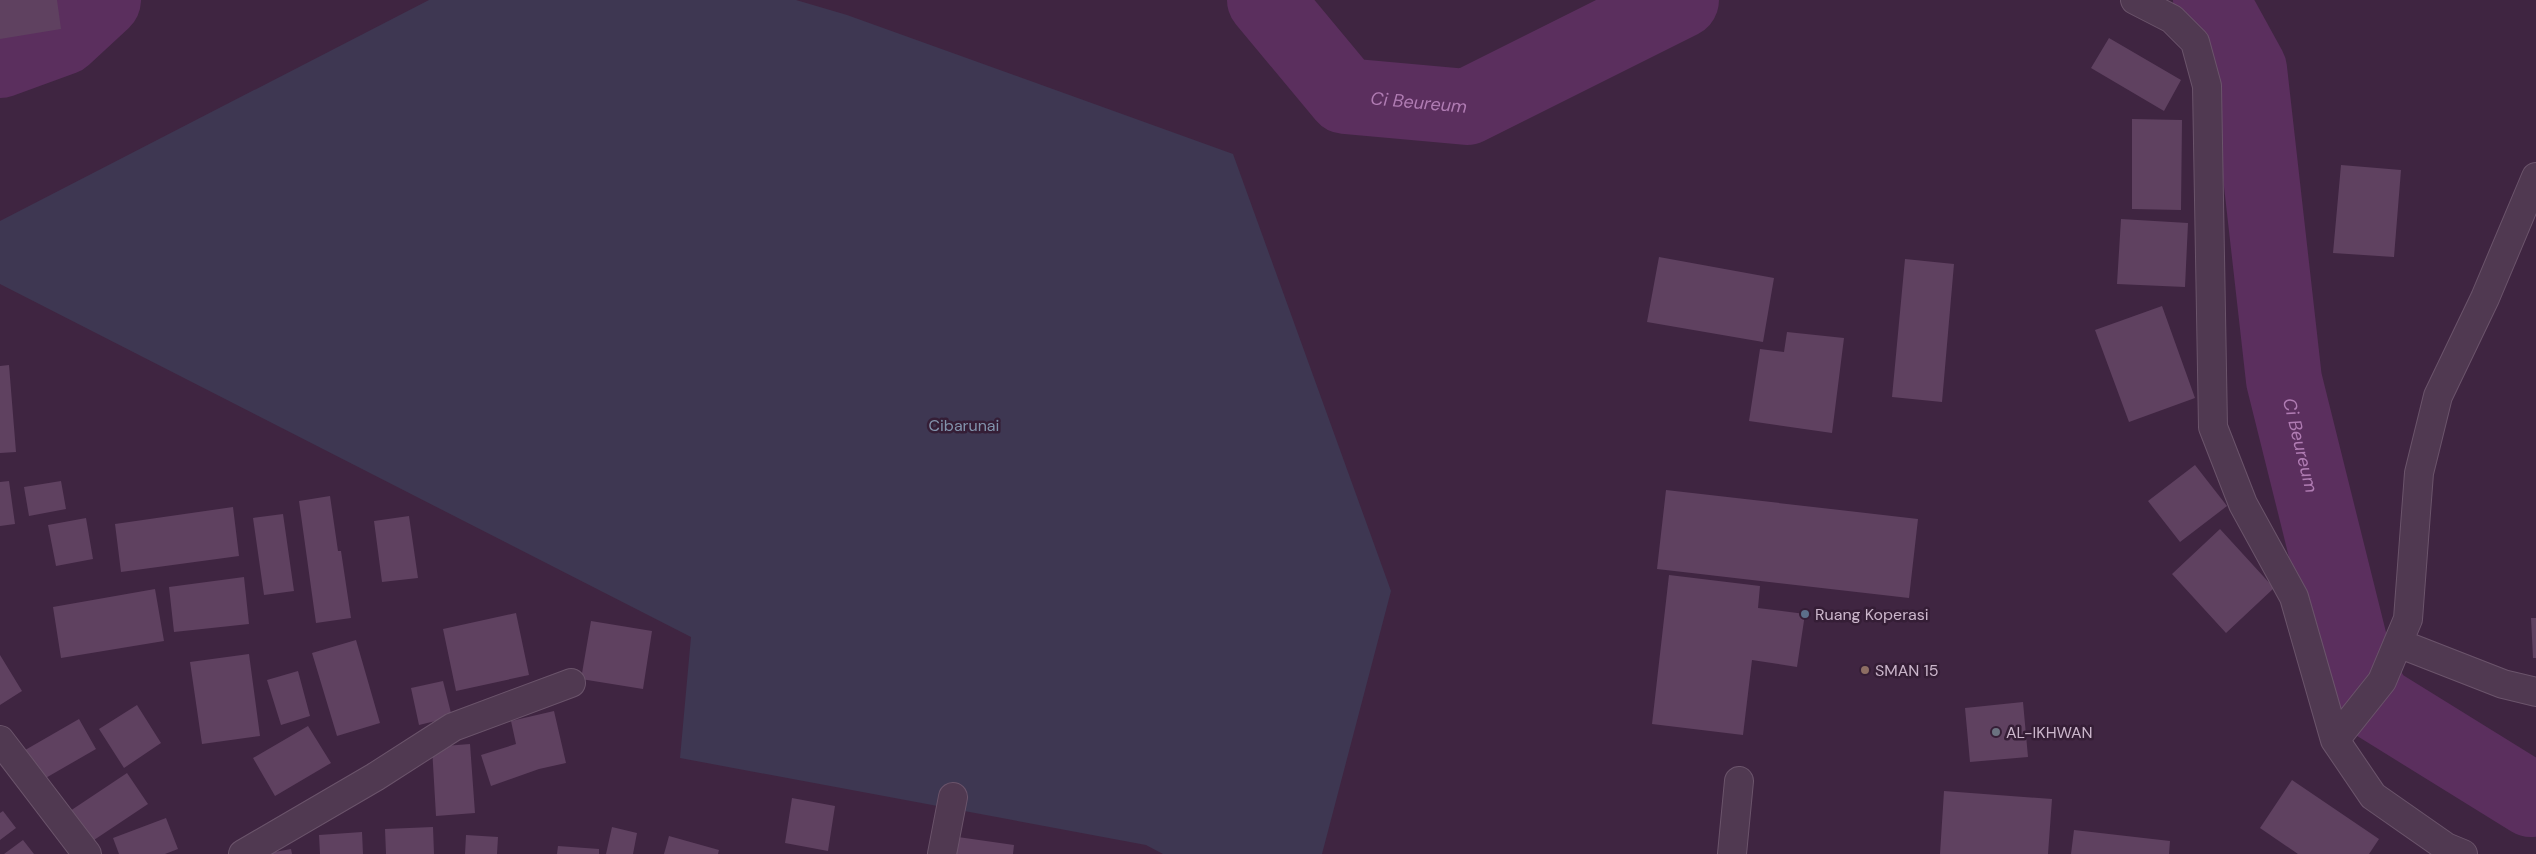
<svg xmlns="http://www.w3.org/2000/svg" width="2536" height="854" viewBox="0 0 2536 854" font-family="'DM Sans',sans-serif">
<rect width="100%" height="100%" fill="#3f2541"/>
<path fill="#3e3752" d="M 429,0 L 796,0 L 847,15 L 1233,154 L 1391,591 L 1322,854 L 1163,854 L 1146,845 L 680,758 L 691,637 L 0,284 L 0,221 Z"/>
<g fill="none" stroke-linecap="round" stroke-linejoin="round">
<g stroke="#5b2f5e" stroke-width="76">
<path id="s1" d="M 1265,0 L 1345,96 L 1467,107 L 1681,0"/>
<path id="s2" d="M 2211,0 L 2249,69 L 2284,380 L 2357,673 L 2376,703 L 2531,799 L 2536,798"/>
<path d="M 0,60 L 63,37 L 103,0"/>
</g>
</g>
<path fill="#5f4160" d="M 0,0 L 57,0 L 61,29 L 0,39 Z
M 2109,38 L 2181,80 L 2164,111 L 2091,68 Z
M 2132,119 L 2182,120 L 2181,210 L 2132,209 Z
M 2341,165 L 2401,170 L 2394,257 L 2333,253 Z
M 2121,219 L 2188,223 L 2185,287 L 2117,284 Z
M 1659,257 L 1774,278 L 1763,342 L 1647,322 Z
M 1905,259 L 1954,264 L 1942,402 L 1892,397 Z
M 2162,306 L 2195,398 L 2129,422 L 2095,330 Z
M 1787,332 L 1844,338 L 1832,433 L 1749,421 L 1760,349 L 1784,352 Z
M 9,365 L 16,452 L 0,453 L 0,366 Z
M 2195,465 L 2227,506 L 2180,542 L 2148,501 Z
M 9,481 L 15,524 L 0,526 L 0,482 Z
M 61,481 L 66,509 L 29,516 L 24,487 Z
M 1666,490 L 1918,519 L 1909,598 L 1657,569 Z
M 330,496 L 338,551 L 341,551 L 351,618 L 316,623 L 299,501 Z
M 233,507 L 239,556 L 121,572 L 115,524 Z
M 283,514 L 294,591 L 264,595 L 253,518 Z
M 409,516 L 418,578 L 382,582 L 374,521 Z
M 86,518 L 93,559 L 56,566 L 48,525 Z
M 2220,529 L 2274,588 L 2226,633 L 2172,574 Z
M 1669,575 L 1760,586 L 1758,608 L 1805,614 L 1797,667 L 1752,660 L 1743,735 L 1652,724 Z
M 244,577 L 249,624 L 174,632 L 169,587 Z
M 155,589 L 164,641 L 61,658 L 53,607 Z
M 516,613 L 529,675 L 456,691 L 443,629 Z
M 2531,618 L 2536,618 L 2536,658 L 2533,658 Z
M 591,621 L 652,631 L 643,689 L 581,679 Z
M 356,640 L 380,723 L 337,736 L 312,653 Z
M 249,654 L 260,736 L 202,744 L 190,662 Z
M 0,655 L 22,691 L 0,705 Z
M 298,671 L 310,716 L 281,725 L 267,680 Z
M 443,681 L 452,717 L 419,725 L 411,688 Z
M 2023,702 L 2028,757 L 1970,762 L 1965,708 Z
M 137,705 L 161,743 L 124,768 L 99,729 Z
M 554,711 L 566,763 L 539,769 L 491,786 L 481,755 L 516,744 L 511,721 Z
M 79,719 L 96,749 L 37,783 L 20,753 Z
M 308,726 L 331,763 L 275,796 L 253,758 Z
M 470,744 L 475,813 L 436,816 L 432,747 Z
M 127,773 L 148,804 L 91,842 L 70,811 Z
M 2292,780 L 2379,839 L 2369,854 L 2298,854 L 2260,828 Z
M 1944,791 L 2052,799 L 2048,854 L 1940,854 Z
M 792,798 L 835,806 L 828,851 L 785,843 Z
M 3,811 L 16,828 L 0,840 L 0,813 Z
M 166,818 L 178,849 L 165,854 L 119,854 L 113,838 Z
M 433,827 L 434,854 L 386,854 L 385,829 Z
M 612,827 L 637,833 L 633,854 L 606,854 Z
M 2074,830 L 2170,841 L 2169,854 L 2071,854 Z
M 362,832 L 363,854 L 320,854 L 319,835 Z
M 466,835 L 498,837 L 497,854 L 465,854 Z
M 669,836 L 719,850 L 718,854 L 664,854 Z
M 951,836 L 1014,845 L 1013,854 L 948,854 Z
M 23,840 L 34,854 L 4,854 Z
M 558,846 L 599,849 L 599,854 L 557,854 Z
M 291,849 L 292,854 L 269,854 L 269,853 Z"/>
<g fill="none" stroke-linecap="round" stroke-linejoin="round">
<g stroke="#6b546b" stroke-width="30">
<path id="minor" d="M 2135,0 L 2172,19 L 2195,42 L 2207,86 L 2213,427 L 2243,504 L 2294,597 L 2335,740 L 2373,796 L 2446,847 L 2463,854
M 2398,643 L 2503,684 L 2536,692
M 0,740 L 87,854
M 2335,740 L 2382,681 L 2408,619 L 2419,473 L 2438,396 L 2485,298 L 2536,177
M 243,854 L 375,777 L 453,727 L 571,683
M 942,854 L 953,797
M 1732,854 L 1739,781"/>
</g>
<use href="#minor" stroke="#503951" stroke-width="28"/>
</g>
<circle fill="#5c6f8a" stroke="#351e36" stroke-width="2" cx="1805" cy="614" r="5"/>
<circle fill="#8d6e63" stroke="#351e36" stroke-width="2" cx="1865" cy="670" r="5"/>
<circle fill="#6b7280" stroke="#351e36" stroke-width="2" cx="1996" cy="732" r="5"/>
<g text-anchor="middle" stroke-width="5" stroke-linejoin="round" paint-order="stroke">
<g font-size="16" fill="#8293ac" stroke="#351e36">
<text x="964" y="431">Cibarunai</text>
</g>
<g font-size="16" fill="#cbb6cb" stroke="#351e36" text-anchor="start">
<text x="1815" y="620">Ruang Koperasi</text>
<text x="1875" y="676">SMAN 15</text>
<text x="2006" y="738">AL-IKHWAN</text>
</g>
<g font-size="18" font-style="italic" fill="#b07cb3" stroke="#351e36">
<text dy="6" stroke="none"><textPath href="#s1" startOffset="199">Ci Beureum</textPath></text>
<text dy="6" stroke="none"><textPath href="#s2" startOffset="459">Ci Beureum</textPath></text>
</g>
</g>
</svg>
